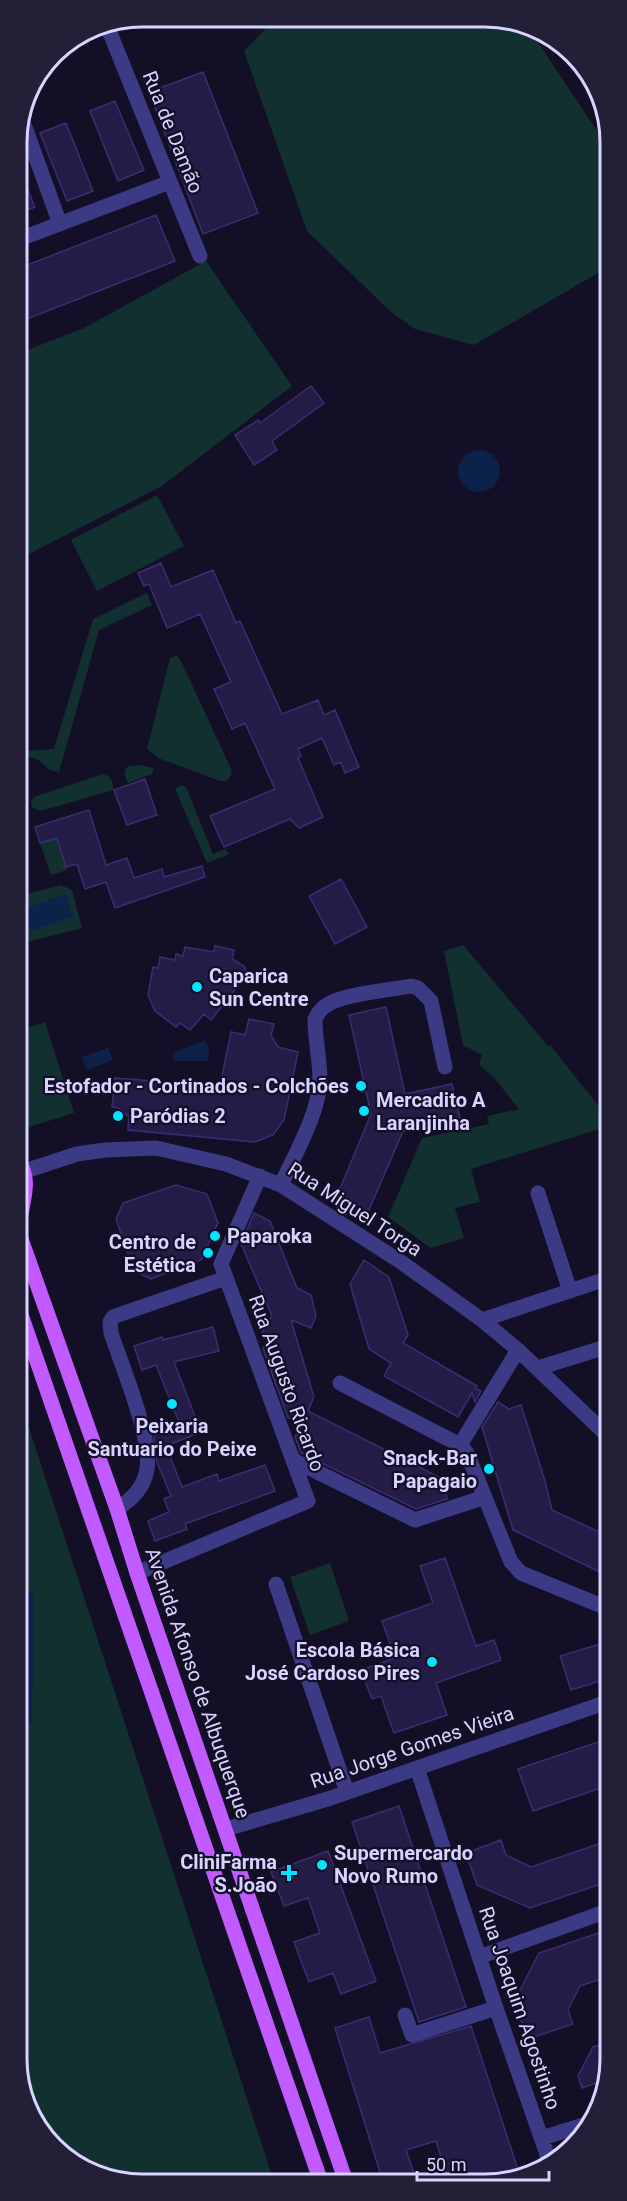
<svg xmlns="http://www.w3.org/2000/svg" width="627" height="2201" viewBox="0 0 627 2201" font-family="Roboto,sans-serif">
<rect width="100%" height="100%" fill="#130f26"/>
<path fill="#12302f" d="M 277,17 L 510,19 L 529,29 L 608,147 L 608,280 L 598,273 L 474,345 L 415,329 L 391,312 L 307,231 L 244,51 Z
M 206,261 L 292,386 L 162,486 L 17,560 L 17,354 L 84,328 Z
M 157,495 L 184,546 L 97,591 L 71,540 Z
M 147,593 L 152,605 L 99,630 L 59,772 C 44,771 44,758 26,756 L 24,751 L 54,749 L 93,619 Z
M 177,656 L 180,659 L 230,766 L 232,774 L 227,781 L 220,781 L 158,758 L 147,749 L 170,658 Z
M 140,765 L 154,768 L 152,774 L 128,783 C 125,777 123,772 128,766 Z
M 103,774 C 112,776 112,783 114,790 L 44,810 L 37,810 L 32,807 L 31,801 L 34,797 Z
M 181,785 L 186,787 L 213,854 L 225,849 L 229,854 L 207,863 L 175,789 Z
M 57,838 L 67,870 L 51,875 L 40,843 Z
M 61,885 L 72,890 L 82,928 L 19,944 L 18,896 Z
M 463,945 L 548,1046 L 550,1045 L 609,1119 L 609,1126 L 471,1169 L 480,1202 L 455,1208 L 464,1238 L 431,1248 L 388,1217 L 422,1138 L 489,1124 L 487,1116 L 519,1109 L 494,1078 L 479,1064 L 482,1055 L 463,1045 L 444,951 Z
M 45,1022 L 74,1113 L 29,1127 L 18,1092 L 18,1031 Z
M 18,1394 L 274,2182 L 117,2182 L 53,2148 L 19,2083 Z
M 330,1563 L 349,1621 L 310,1635 L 290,1577 Z"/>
<path fill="#0c2248" d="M458 471a21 21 0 1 1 42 0a21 21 0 1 1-42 0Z
M 66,894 L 74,916 L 31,931 L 23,909 Z
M 205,1040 L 209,1049 L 208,1061 L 173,1061 L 173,1053 Z
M 108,1048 L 113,1060 L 87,1070 L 82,1057 Z
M 18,1591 L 34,1591 L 32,1723 L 18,1723 Z"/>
<path fill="#241b47" stroke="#3b2d73" stroke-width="1.5" d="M 203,72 L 258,213 L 203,234 L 149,92 Z
M 115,101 L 144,170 L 118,181 L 90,111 Z
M 66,123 L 93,191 L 67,201 L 40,133 Z
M 17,164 L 35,207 L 17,214 Z
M 156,215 L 175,261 L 17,323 L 17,269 Z
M 311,386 L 324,403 L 272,441 L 277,450 L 254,465 L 235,435 L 258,420 L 260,423 Z
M 161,563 L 171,587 L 213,570 L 236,623 L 240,621 L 282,714 L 318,700 L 324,715 L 335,710 L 359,767 L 345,773 L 341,762 L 334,765 L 322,738 L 298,749 L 301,756 L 298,758 L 323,817 L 299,828 L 290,819 L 224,847 L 210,816 L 275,789 L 245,723 L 232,729 L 214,689 L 231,682 L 200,614 L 167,628 L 149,584 L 144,586 L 138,573 Z
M 145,779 L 157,815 L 127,825 L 114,790 Z
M 89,810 L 106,865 L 127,858 L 134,878 L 162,869 L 164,877 L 202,866 L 205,877 L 115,908 L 106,882 L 85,889 L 77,864 L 66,867 L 57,838 L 40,843 L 35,827 Z
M 341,879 L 367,927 L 335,944 L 309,896 Z
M 215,946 L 234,950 L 232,959 L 244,966 L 247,974 L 211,1020 L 204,1014 L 190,1030 L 180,1023 L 176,1027 L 155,1011 L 148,995 L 153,967 L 158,968 L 160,957 L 175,960 L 176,954 L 183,956 L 185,947 L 214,952 Z
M 386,1007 L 405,1094 L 452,1084 L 460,1118 L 403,1131 L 366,1217 L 334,1203 L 371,1114 L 349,1015 Z
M 249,1019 L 274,1024 L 271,1035 L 278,1047 L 298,1052 L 284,1120 L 273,1135 L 255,1142 L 128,1130 L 129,1116 L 123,1113 L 118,1108 L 112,1107 L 115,1078 L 220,1086 L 231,1032 L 245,1035 Z
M 176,1185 L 207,1194 L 218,1223 L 201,1260 L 151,1279 L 134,1271 L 116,1219 L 123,1203 Z
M 254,1213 L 270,1221 L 297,1288 L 311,1295 L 316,1316 L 311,1328 L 291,1320 L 314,1397 L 308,1411 L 443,1479 L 447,1499 L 416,1509 L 301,1453 L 295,1437 L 301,1424 L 288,1418 L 263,1349 L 270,1335 L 262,1332 L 272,1316 L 241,1244 Z
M 364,1260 L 389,1277 L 408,1335 L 403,1343 L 477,1386 L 475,1388 L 481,1391 L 475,1402 L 472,1393 L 458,1417 L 384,1376 L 391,1363 L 369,1349 L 350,1284 Z
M 213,1327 L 219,1351 L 174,1362 L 201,1432 L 166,1446 L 182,1487 L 217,1474 L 219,1481 L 265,1465 L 275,1491 L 185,1524 L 187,1529 L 155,1541 L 148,1521 L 169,1512 L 164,1499 L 171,1496 L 157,1462 L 153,1432 L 179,1422 L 156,1365 L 142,1370 L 134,1346 L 162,1337 L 163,1340 Z
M 498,1402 L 509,1409 L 521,1405 L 545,1481 L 552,1510 L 610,1537 L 610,1577 L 513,1530 L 482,1427 Z
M 445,1558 L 476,1646 L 494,1640 L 501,1660 L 436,1683 L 447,1715 L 394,1733 L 381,1696 L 372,1699 L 361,1670 L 395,1658 L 382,1621 L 433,1603 L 420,1566 Z
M 610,1641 L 610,1678 L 571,1690 L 560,1656 Z
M 610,1738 L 610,1785 L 533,1811 L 518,1769 Z
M 399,1806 L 466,2007 L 419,2022 L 352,1822 Z
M 501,1840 L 506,1855 L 531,1867 L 610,1840 L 610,1881 L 530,1908 L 477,1885 L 466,1853 Z
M 328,1851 L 376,1981 L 341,1994 L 333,1973 L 309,1982 L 294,1942 L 320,1933 L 308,1898 L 284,1906 L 271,1872 Z
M 610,1929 L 610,1976 L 580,1986 L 568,2010 L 573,2024 L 528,2039 L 514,2002 L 539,1953 Z
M 369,2017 L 380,2053 L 471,2026 L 520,2176 L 509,2182 L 449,2182 L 436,2141 L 406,2150 L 417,2182 L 383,2182 L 335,2028 Z
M 610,2042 L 610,2067 L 605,2080 L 582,2088 L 578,2076 L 593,2047 Z"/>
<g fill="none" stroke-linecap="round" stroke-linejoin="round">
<path stroke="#3d3a85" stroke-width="15" d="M 106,23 L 200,256
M 21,116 L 60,224
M 17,240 L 170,182
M 25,1171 L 77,1154 L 105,1150 L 156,1148 L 226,1164 L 281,1185 L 401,1262 L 482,1320 L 518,1350 L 610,1438
M 281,1185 C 295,1154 319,1113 320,1080 C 320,1060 315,1040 315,1019 C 318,1013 321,1008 327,1005 C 343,994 390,990 411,986 L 418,988 L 431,1001 L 445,1067
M 538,1193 L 570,1291
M 482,1320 L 609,1278
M 518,1350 L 460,1445 L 467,1453 L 511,1562 L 521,1573 L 602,1606
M 538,1368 L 609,1346
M 340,1383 L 460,1445
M 293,1460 L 415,1520 L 485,1497
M 117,1509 C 132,1499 144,1488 147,1469 C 152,1438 122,1366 111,1333 L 110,1322 L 113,1317 L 118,1315 L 226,1278
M 137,1573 L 308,1501 L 221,1264 L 260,1176
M 276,1584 L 347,1792
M 417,1768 L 496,2008 L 549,2160
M 226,1829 L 331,1798 L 610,1701
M 479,1957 L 610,1910
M 405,2015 L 412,2035 L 496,2008
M 542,2138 L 587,2124"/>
<path stroke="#c25bff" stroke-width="15" d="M 18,1160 C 36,1187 15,1209 21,1239 L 117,1509 L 137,1573 L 346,2182
M 18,1306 L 321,2182"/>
</g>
<g fill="#00e5ff" stroke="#130f26" stroke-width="2">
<circle cx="197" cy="987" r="6"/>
<circle cx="361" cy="1086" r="6"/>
<circle cx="364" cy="1111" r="6"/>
<circle cx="118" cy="1116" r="6"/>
<circle cx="215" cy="1236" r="6"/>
<circle cx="208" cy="1253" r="6"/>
<circle cx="172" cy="1404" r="6"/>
<circle cx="489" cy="1469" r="6"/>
<circle cx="432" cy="1662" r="6"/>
<circle cx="322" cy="1865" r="6"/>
<path d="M286 1864h6v6h6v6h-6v6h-6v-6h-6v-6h6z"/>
</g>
<g text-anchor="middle" stroke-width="4.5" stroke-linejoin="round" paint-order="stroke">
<g font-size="20" fill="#d9d4ff" stroke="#130f26">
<text transform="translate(173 132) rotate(68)" y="7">Rua de Damão</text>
<text transform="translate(355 1209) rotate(33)" y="7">Rua Miguel Torga</text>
<text transform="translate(287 1383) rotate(70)" y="7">Rua Augusto Ricardo</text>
<text transform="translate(198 1683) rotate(71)" y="7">Avenida Afonso de Albuquerque</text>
<text transform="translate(412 1747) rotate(-19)" y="7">Rua Jorge Gomes Vieira</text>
<text transform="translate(520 2008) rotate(71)" y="7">Rua Joaquim Agostinho</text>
</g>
<g font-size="20" font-weight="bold" fill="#d9d4ff" stroke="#130f26" text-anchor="start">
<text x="209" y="983">Caparica<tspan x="209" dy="23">Sun Centre</tspan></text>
<text x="349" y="1093" text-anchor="end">Estofador - Cortinados - Colchões</text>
<text x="376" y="1107">Mercadito A<tspan x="376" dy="23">Laranjinha</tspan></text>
<text x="130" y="1123">Paródias 2</text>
<text x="227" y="1243">Paparoka</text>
<text x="196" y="1249" text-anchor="end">Centro de<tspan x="196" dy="23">Estética</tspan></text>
<text x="172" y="1433" text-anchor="middle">Peixaria<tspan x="172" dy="23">Santuario do Peixe</tspan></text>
<text x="477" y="1465" text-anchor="end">Snack-Bar<tspan x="477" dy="23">Papagaio</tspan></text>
<text x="420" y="1657" text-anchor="end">Escola Básica<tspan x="420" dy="23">José Cardoso Pires</tspan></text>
<text x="334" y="1860">Supermercardo<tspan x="334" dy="23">Novo Rumo</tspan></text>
<text x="277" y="1869" text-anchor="end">CliniFarma<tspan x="277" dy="23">S.João</tspan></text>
</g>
</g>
<path d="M0 0H627V2201H0ZM142 27H485A115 115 0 0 1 600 142V2059A115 115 0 0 1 485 2174H142A115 115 0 0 1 27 2059V142A115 115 0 0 1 142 27Z" fill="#231f37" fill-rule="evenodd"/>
<path fill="none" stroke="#d9d4ff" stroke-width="3" d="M142 27H485A115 115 0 0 1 600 142V2059A115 115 0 0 1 485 2174H142A115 115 0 0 1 27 2059V142A115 115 0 0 1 142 27Z"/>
<path d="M417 2171v9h132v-9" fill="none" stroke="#d9d4ff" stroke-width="3"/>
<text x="426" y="2171" font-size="18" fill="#d9d4ff" stroke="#130f26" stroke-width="4.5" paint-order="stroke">50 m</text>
</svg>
